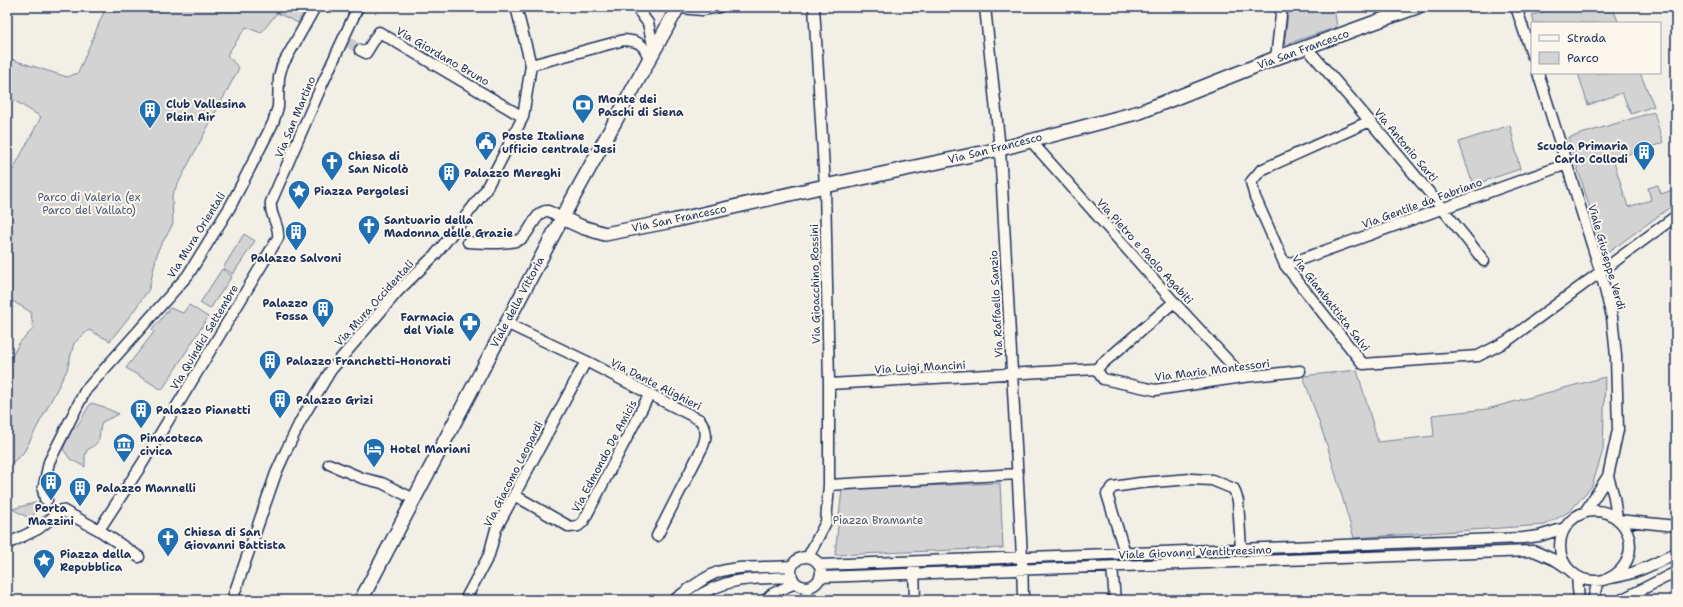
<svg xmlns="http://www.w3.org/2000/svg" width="1683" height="607" viewBox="0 0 1683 607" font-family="'Shantell Sans',sans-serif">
<rect width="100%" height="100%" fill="#f2efe6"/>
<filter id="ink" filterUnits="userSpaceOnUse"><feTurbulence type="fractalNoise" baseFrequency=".025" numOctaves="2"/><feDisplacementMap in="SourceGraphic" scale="8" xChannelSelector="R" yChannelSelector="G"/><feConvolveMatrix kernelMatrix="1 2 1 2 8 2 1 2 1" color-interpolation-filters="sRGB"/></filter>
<g filter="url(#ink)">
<path fill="#d2d3d2" stroke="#768198" d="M 106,7 L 307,7 L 298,23 L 277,13 L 261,33 L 246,27 L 227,55 L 239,68 L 172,195 L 173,224 L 158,250 L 149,289 L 133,312 L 110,341 L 89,330 L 74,343 L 67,370 L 24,452 L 11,464 L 10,476 L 7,479 L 7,366 L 19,343 L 33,329 L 31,312 L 7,298 L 7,181 L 41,117 L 7,96 L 7,58 L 67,77 L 78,73 Z
M 1289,7 L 1334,7 L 1337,27 L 1284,45 Z
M 1564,7 L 1612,7 L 1619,23 L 1534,23 L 1532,15 Z
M 1578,73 L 1640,73 L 1654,106 L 1631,114 L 1622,93 L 1588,105 Z
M 1654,112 L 1663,143 L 1613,159 L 1628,207 L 1651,200 L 1648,188 L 1658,185 L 1661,194 L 1676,189 L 1676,203 L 1606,254 L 1604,253 L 1568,138 Z
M 1510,125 L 1520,169 L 1473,185 L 1459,142 Z
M 244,234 L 255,241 L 233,274 L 223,268 Z
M 222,269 L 232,276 L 210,309 L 200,303 Z
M 189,305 L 208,317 L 162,390 L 126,368 L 154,332 L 152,330 L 170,308 L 183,313 Z
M 1357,370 L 1378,442 L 1434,436 L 1432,415 L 1487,409 L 1605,377 L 1603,450 L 1592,486 L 1570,511 L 1545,525 L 1354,538 L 1328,448 L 1303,376 Z
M 91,403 L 101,406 L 119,414 L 102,422 C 97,437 104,441 87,450 L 85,456 L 85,467 L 70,459 L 63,449 L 71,431 C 78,428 86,410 91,403 Z
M 1000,483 L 1003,548 L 835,555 L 842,489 Z
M 42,501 L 31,519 L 12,509 Z"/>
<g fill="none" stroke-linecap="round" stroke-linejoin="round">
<path stroke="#c7c9cb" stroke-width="10" stroke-dasharray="10 5" stroke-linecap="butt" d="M 348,42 L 360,50"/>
<g stroke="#1b2f5e" stroke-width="13">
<path id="minor" d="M 636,7 L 648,23 L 654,50
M 669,7 L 702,10 L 719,7
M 985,7 L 1000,149 L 1022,557 L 1023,600
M 1516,7 L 1532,55
M 1306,47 C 1367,117 1427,188 1484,261
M 360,50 L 366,53 L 379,32 L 523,117
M 1276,58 L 1282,7
M 531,65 L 624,40 C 639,41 644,44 649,59
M 1538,73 L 1600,270 L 1612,317 L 1616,356 L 1618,430 L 1608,476 L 1585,512
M 1370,121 L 1261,170 L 1251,182 L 1255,197 L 1285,265 L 1363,364 L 1478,356 L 1507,341 L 1676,216
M 1030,140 L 1174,302 L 1243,377
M 468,242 C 481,243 510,245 521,239 C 530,234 536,209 548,211 C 552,212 557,216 562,218
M 1285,265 L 1567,164
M 506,323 L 586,361 L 700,420 C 707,430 707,435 703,446 L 657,536
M 1096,369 L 1174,302
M 829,384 L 1096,369 L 1103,379 L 1155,390 L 1243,377 L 1300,371
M 329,464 L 362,478 L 382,483 L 414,499
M 1608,476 L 1614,497 L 1617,519
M 829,485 L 1018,474
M 514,495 L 570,527 L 578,526 L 583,522 L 649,395
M 47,500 L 45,499 L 43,490 L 49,462 L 85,391 L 188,275 L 230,207 L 273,123 L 278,107 L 279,77 L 282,66 L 315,7
M1560 546a35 35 0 1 1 70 0a35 35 0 1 1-70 0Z
M 1618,520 L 1676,526
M 99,530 L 142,464 L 278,238 C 280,224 269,216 271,202 L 321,87 L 358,7
M 7,544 L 38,529 L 62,510 L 99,530 L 139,557
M 1125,553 L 1107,494 L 1113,487 L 1140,483 L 1191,479 L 1212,480 L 1234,489 L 1238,501 L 1241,549
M791 572a15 15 0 1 1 30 0a15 15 0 1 1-30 0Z
M 808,557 L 826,522 L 829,485 L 829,384 L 825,186 L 814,7
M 820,565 L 1523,538 L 1539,536 L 1565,528
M 1112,567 L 1115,600
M 914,568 L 915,600
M 1577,576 L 1579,600
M 821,577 L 1534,551 L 1557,561 L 1566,567
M 1610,578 C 1634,575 1654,564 1676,553
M 232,600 L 276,473 L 286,451 L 301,420 L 331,370 L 398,291 L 436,254 L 455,230 L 485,191 L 523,117 L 531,65 L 516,7
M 465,600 L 489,555 L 496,529 L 586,361
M 674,600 C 688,590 702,578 718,572 C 740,565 770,568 792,566
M 692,600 C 728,576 751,579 792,577
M 766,600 L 772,594 L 795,583
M 806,600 L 808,588
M 1593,600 L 1598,581
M 1621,600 L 1676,572"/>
</g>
<g stroke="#1b2f5e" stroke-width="16">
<path id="major" d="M 562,218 L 582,227 L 605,234 L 672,221 L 825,186 L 1000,149 L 1140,112 L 1276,58 L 1417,7
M 361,600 L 562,218 L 678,7"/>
</g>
<use href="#minor" stroke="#fbf7ec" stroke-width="10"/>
<use href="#major" stroke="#fbf7ec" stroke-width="13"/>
</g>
</g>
<defs>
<g id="bank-pin" transform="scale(1.15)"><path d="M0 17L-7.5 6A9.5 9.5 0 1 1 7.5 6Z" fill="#1f6fb2" stroke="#fbf7ec"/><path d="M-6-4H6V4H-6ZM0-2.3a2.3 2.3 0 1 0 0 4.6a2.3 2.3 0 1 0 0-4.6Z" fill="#fff"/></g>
<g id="building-pin" transform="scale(1.15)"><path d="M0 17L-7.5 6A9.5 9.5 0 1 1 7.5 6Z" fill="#1f6fb2" stroke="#fbf7ec"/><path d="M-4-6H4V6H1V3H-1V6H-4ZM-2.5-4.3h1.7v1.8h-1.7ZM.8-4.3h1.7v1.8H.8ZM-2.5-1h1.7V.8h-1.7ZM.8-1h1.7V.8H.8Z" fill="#fff"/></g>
<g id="civic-pin" transform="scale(1.15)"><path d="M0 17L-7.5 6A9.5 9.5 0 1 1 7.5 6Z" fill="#1f6fb2" stroke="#fbf7ec"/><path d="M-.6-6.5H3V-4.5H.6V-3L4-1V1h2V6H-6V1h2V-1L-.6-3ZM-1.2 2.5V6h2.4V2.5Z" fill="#fff"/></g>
<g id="church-pin" transform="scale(1.15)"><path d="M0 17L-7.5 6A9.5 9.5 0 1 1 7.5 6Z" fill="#1f6fb2" stroke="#fbf7ec"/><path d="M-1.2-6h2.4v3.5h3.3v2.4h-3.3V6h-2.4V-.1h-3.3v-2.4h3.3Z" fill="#fff"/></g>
<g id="sight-pin" transform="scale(1.15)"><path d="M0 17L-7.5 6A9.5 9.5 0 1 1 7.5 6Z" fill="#1f6fb2" stroke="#fbf7ec"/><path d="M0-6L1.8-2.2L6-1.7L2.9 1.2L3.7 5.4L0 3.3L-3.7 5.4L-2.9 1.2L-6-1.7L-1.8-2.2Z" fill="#fff"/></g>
<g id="pharmacy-pin" transform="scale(1.15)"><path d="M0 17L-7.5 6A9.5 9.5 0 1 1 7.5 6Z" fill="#1f6fb2" stroke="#fbf7ec"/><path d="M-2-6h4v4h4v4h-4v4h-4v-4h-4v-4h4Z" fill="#fff"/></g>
<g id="museum-pin" transform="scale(1.15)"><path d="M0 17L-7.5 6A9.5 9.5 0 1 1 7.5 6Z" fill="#1f6fb2" stroke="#fbf7ec"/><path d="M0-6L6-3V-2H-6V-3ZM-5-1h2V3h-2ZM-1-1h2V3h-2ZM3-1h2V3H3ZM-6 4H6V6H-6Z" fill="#fff"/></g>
<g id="hotel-pin" transform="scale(1.15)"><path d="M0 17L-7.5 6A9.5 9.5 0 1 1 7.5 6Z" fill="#1f6fb2" stroke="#fbf7ec"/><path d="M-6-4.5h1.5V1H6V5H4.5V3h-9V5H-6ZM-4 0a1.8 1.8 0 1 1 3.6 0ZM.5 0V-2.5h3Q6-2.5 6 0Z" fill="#fff"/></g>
</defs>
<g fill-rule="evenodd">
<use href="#bank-pin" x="583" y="105"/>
<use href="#building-pin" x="150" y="110"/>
<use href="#civic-pin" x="486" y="142"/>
<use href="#building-pin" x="1644" y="152"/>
<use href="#church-pin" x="332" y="162"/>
<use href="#building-pin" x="449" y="173"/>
<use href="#sight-pin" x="299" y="191"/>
<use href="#church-pin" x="369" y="226"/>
<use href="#building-pin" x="296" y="232"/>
<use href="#building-pin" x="323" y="309"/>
<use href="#pharmacy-pin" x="470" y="323"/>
<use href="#building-pin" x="270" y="361"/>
<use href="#building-pin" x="280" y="400"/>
<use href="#building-pin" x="141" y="410"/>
<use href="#museum-pin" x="124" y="444"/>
<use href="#hotel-pin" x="374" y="449"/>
<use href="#building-pin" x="51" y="482"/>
<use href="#building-pin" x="80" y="488"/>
<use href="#church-pin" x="168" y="538"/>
<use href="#sight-pin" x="44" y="560"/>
</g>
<g text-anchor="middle" stroke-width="4" stroke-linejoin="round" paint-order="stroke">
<g font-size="11" fill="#1b2f5e" stroke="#fbf7ec">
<text transform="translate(1303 49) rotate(-20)" y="4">Via San Francesco</text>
<text transform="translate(443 56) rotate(30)" y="4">Via Giordano Bruno</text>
<text transform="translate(295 117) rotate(-67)" y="4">Via San Martino</text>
<text transform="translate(1406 145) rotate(50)" y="4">Via Antonio Sarti</text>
<text transform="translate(995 148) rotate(-14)" y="4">Via San Francesco</text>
<text transform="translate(1422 203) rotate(-20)" y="4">Via Gentile da Fabriano</text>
<text transform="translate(679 218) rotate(-12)" y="4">Via San Francesco</text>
<text transform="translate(196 235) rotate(-58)" y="4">Via Mura Orientali</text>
<text transform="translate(1145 251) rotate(48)" y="4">Via Pietro e Paolo Agabiti</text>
<text transform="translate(1607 257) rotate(74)" y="4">Viale Giuseppe Verdi</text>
<text transform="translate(815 284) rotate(-91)" y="4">Via Gioacchino Rossini</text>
<text transform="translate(517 302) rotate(-62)" y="4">Viale della Vittoria</text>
<text transform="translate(374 303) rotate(-48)" y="4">Via Mura Occidentali</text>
<text transform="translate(1331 303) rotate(52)" y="4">Via Giambattista Salvi</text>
<text transform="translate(996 304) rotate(-93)" y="4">Via Raffaello Sanzio</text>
<text transform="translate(204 337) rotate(-59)" y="4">Via Quindici Settembre</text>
<text transform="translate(920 367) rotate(-3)" y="4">Via Luigi Mancini</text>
<text transform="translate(1212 370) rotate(-7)" y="4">Via Maria Montessori</text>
<text transform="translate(656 384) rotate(27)" y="4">Via Dante Alighieri</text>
<text transform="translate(604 456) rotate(-62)" y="4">Via Edmondo De Amicis</text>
<text transform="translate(513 474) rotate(-63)" y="4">Via Giacomo Leopardi</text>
<text transform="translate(1195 552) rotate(-2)" y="4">Viale Giovanni Ventitreesimo</text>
</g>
<g font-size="11" font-weight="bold" fill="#1b2f5e" stroke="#fbf7ec" text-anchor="start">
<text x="598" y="103">Monte dei<tspan x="598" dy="13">Paschi di Siena</tspan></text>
<text x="166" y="108">Club Vallesina<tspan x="166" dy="13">Plein Air</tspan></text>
<text x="502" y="140">Poste Italiane<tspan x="502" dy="13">ufficio centrale Jesi</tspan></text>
<text x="1628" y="150" text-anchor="end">Scuola Primaria<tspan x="1628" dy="13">Carlo Collodi</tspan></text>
<text x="348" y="160">Chiesa di<tspan x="348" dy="13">San Nicolò</tspan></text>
<text x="464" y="177">Palazzo Mereghi</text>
<text x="314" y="195">Piazza Pergolesi</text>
<text x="384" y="224">Santuario della<tspan x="384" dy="13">Madonna delle Grazie</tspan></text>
<text x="296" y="262" text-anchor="middle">Palazzo Salvoni</text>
<text x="308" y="307" text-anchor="end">Palazzo<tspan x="308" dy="13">Fossa</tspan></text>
<text x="454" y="321" text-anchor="end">Farmacia<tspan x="454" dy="13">del Viale</tspan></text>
<text x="286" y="365">Palazzo Franchetti-Honorati</text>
<text x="296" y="404">Palazzo Grizi</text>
<text x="156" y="414">Palazzo Pianetti</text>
<text x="140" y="442">Pinacoteca<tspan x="140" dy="13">civica</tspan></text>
<text x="390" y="453">Hotel Mariani</text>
<text x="96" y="492">Palazzo Mannelli</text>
<text x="51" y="512" text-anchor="middle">Porta<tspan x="51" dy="13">Mazzini</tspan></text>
<text x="184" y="536">Chiesa di San<tspan x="184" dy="13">Giovanni Battista</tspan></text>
<text x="60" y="558">Piazza della<tspan x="60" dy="13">Repubblica</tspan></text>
</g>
<g font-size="11" fill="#49587b" stroke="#fbf7ec">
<text x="89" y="201">Parco di Valeria (ex<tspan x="89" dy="13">Parco del Vallato)</tspan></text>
<text x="878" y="524">Piazza Bramante</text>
</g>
</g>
<rect width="1683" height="607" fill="none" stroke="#fbf7ec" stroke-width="24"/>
<rect x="12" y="12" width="1659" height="583" fill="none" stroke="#1b2f5e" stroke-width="1.5" filter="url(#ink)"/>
<rect x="1531" y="22" width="130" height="52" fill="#fbf7ec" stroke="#a1a7b3"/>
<rect x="1539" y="35" width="20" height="6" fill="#fbf7ec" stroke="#a1a7b3"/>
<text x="1567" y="42" font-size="12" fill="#1b2f5e">Strada</text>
<rect x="1539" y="52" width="20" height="12" fill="#d2d3d2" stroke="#a1a7b3"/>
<text x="1567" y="62" font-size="12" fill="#1b2f5e">Parco</text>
</svg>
